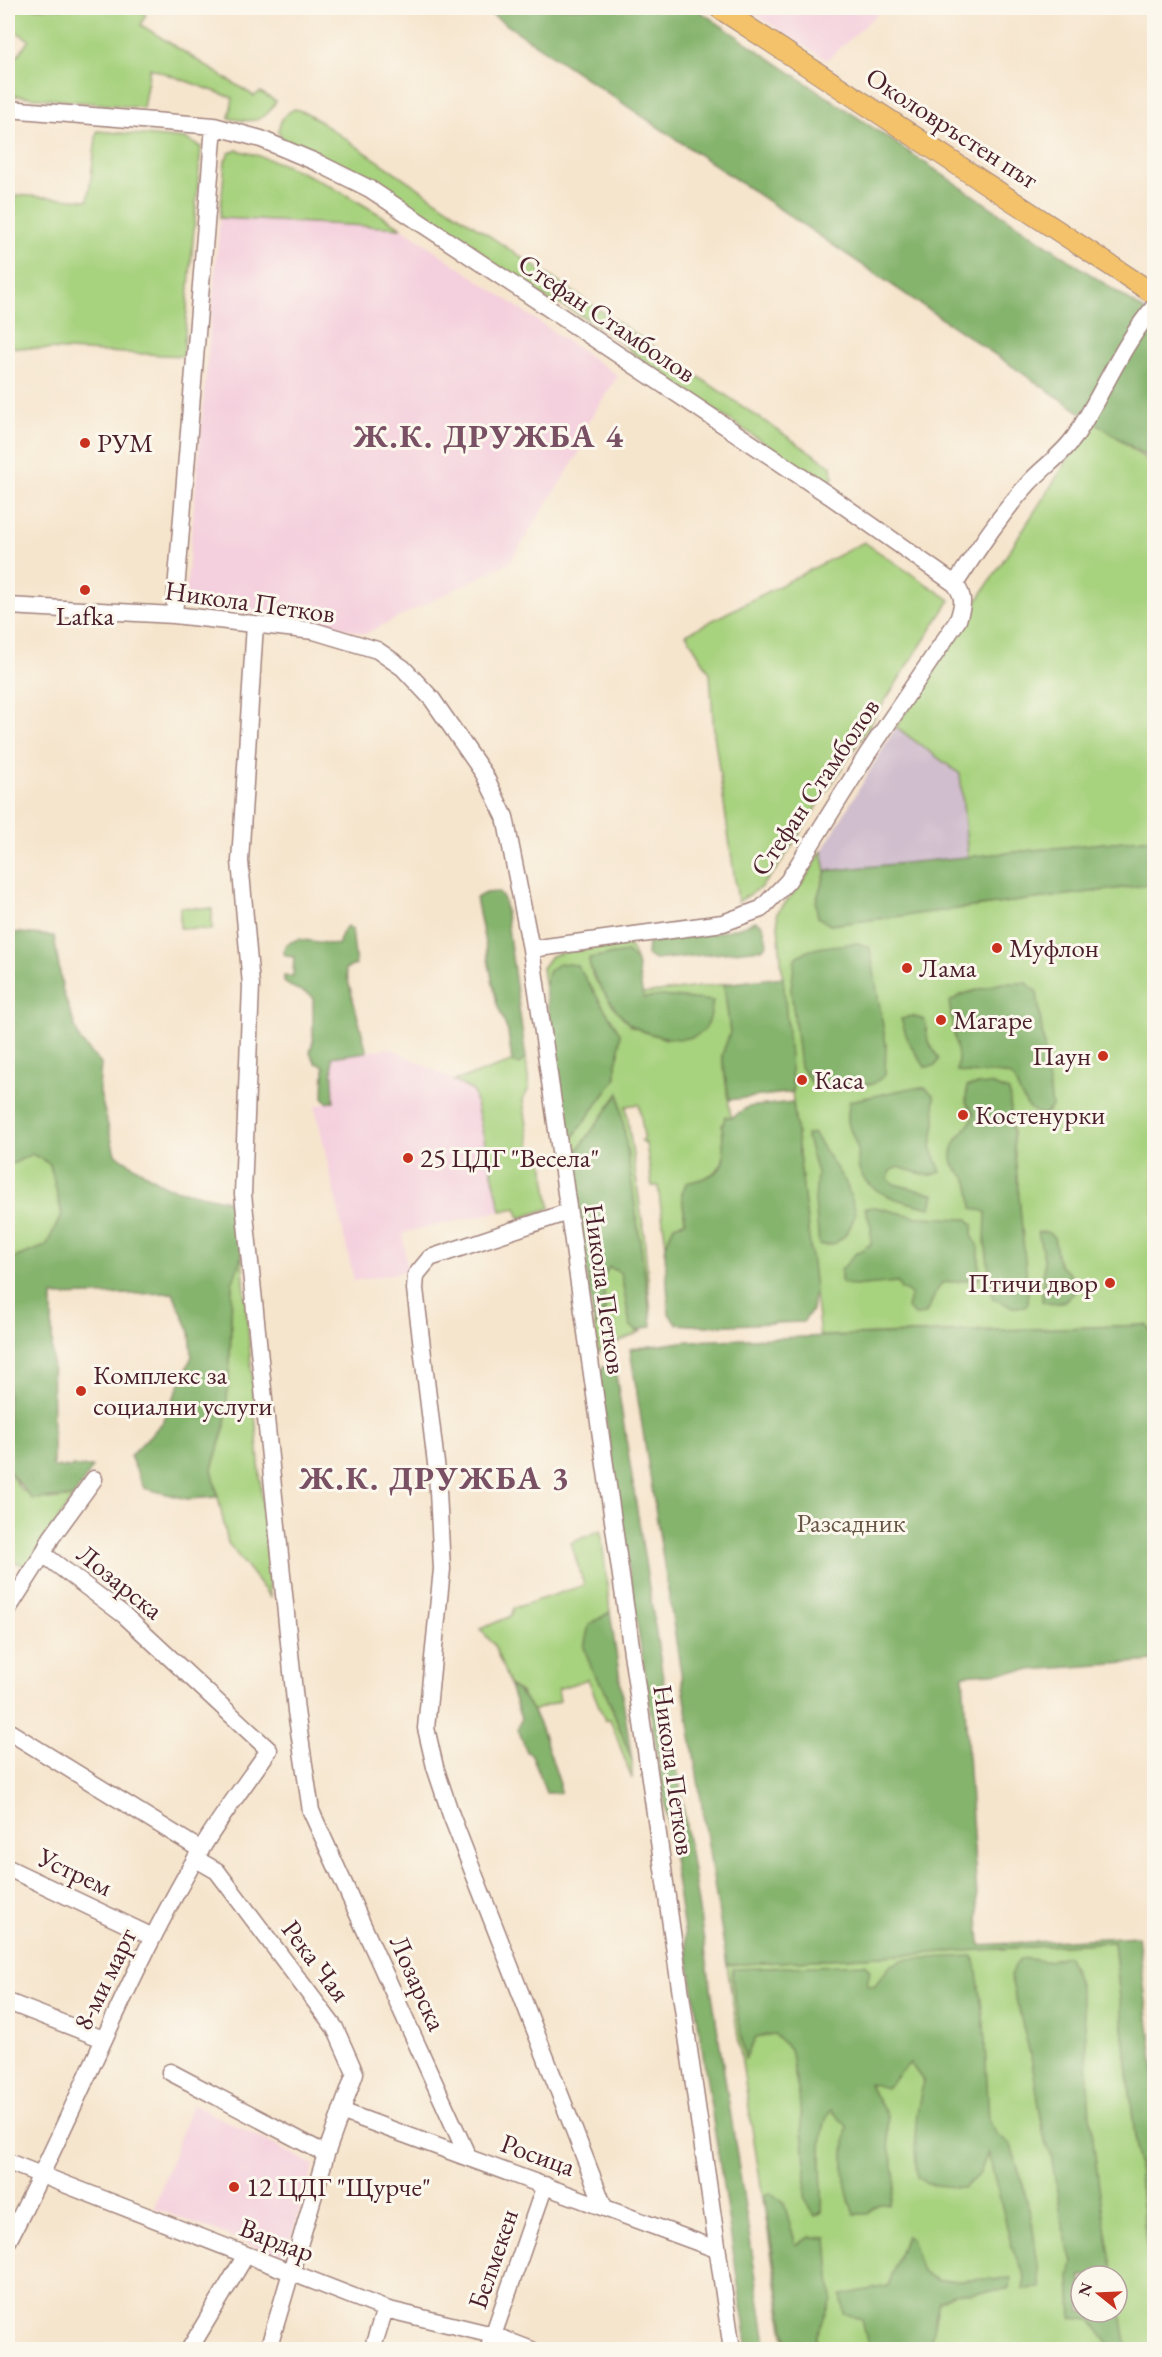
<svg xmlns="http://www.w3.org/2000/svg" width="1162" height="2357" viewBox="0 0 1162 2357" font-family="'EB Garamond',serif">
<rect width="100%" height="100%" fill="#fbf7ec"/>
<filter id="ink" filterUnits="userSpaceOnUse"><feTurbulence type="fractalNoise" baseFrequency=".0167" numOctaves="2"/><feDisplacementMap in="SourceGraphic" scale="12" xChannelSelector="R" yChannelSelector="G"/><feConvolveMatrix kernelMatrix="1 2 1 2 8 2 1 2 1" color-interpolation-filters="sRGB"/></filter>
<filter id="wash" filterUnits="userSpaceOnUse"><feTurbulence type="fractalNoise" baseFrequency=".008" numOctaves="4" result="noise"/><feDisplacementMap in="SourceGraphic" scale="24" xChannelSelector="R" yChannelSelector="G"/><feGaussianBlur stdDeviation="1.35" result="paint"/><feColorMatrix in="noise" values="0 0 0 0 0 0 0 0 0 0 0 0 0 0 0 0 0 1.4 0 .05"/><feComposite in="paint" operator="in"/></filter>
<g filter="url(#wash)">
<rect width="100%" height="100%" fill="#f6e5cd"/>
<path fill="#f4cfdd" d="M 745,8 L 884,8 L 827,60 Z
M 220,218 L 402,228 L 618,376 L 584,428 L 591,434 L 510,562 L 365,634 L 315,620 L 185,606 Z
M 390,1048 L 473,1090 L 501,1211 L 403,1233 L 407,1271 L 354,1281 L 315,1106 L 334,1101 L 332,1057 Z
M 192,2104 L 314,2165 L 285,2258 L 154,2208 Z"/>
<path fill="#d0bdcd" d="M 896,727 L 960,774 L 968,857 L 826,871 L 822,851 Z"/>
<path fill="#a7d27e" stroke="#787854" stroke-width="1.5" fill-rule="evenodd" d="M 8,8 L 135,8 L 146,14 L 141,25 L 254,96 L 260,92 L 276,101 C 265,123 251,123 229,118 L 233,98 L 150,68 L 143,108 L 8,95 L 8,69 L 29,40 L 8,26 Z
M 295,109 L 307,113 L 831,466 L 833,478 L 829,482 L 822,482 L 645,363 C 616,336 584,314 547,299 L 284,141 L 278,132 C 280,120 283,114 295,109 Z
M 97,131 L 186,139 L 201,147 L 183,356 L 8,347 L 8,202 L 14,202 L 16,195 L 88,200 Z
M 237,150 C 297,164 350,196 402,228 L 220,218 L 225,161 L 229,153 Z
M 1094,419 L 1154,466 L 1154,838 L 968,857 L 960,774 L 896,727 Z
M 864,542 L 950,600 L 778,867 L 760,888 L 738,902 L 714,734 L 710,673 L 686,634 Z
M 822,851 L 826,871 L 816,902 L 818,917 L 830,925 L 1154,884 L 1154,1337 L 1147,1325 L 820,1336 L 793,1102 L 777,913 L 805,879 Z
M 180,907 L 212,909 L 212,930 L 180,928 Z
M 624,944 L 631,947 L 637,962 L 627,952 L 589,958 L 593,977 L 625,1019 L 631,1026 L 666,1039 L 672,997 L 643,998 L 641,994 L 724,984 L 730,1033 L 722,1055 L 731,1118 L 722,1124 C 728,1164 725,1173 686,1184 L 682,1193 L 685,1222 L 674,1225 L 666,1245 L 658,1186 L 652,1186 L 646,1143 L 641,1141 L 644,1137 L 639,1104 L 626,1106 L 644,1234 L 652,1326 L 619,1094 L 570,1161 L 568,1144 L 616,1078 L 616,1063 L 619,1053 L 577,965 L 545,989 L 542,968 L 551,956 L 561,953 Z
M 526,1058 L 529,1088 L 523,1100 L 531,1150 L 543,1162 L 550,1208 L 520,1218 L 516,1208 L 501,1211 L 473,1091 L 454,1081 L 512,1062 L 519,1064 Z
M 32,1154 L 50,1164 L 62,1214 L 46,1246 L 14,1258 L 8,1264 L 8,1166 Z
M 242,1255 L 270,1597 L 228,1543 L 212,1469 L 225,1425 L 230,1361 L 232,1284 Z
M 609,1267 L 621,1273 L 630,1325 L 637,1331 L 642,1331 L 598,1352 L 595,1327 L 605,1310 L 603,1278 Z
M 8,1470 L 21,1490 L 50,1500 L 73,1497 L 27,1566 L 8,1560 Z
M 601,1530 L 610,1612 L 589,1625 L 593,1673 L 603,1686 L 632,1761 L 632,1779 L 610,1719 L 605,1721 L 588,1679 L 558,1689 L 560,1701 L 532,1711 L 521,1692 L 510,1686 L 494,1645 L 480,1629 L 511,1616 L 514,1608 L 584,1585 L 571,1543 Z
M 1114,1942 L 1154,2315 L 1154,2349 L 786,2349 L 727,1965 ZM 1081,2276 L 1117,2276 L 1117,2312 L 1081,2312 Z"/>
<path fill="#85b46d" stroke="#686a4c" stroke-width="1.5" d="M 482,8 L 695,8 L 1154,317 L 1154,462 Z
M 1154,838 L 1154,884 L 830,925 L 818,917 L 816,902 L 826,871 Z
M 498,892 L 504,899 L 526,1058 L 519,1064 L 512,1062 L 508,1032 L 497,1004 L 476,898 L 485,893 Z
M 755,921 L 763,925 L 767,944 L 762,949 L 654,960 L 647,955 L 648,943 L 653,940 C 686,936 724,936 755,921 Z
M 347,926 L 352,929 L 356,965 L 345,969 L 367,1052 L 332,1057 L 334,1101 L 328,1103 L 323,1097 L 324,1066 L 316,1063 L 310,1053 L 313,1041 L 313,997 C 304,990 293,990 284,982 L 284,976 L 293,976 L 294,957 L 286,956 L 283,952 L 287,944 L 298,939 L 338,945 L 343,931 Z
M 8,932 L 54,936 L 63,992 L 80,1040 L 101,1064 L 99,1089 L 115,1154 L 166,1187 L 237,1203 L 242,1255 L 232,1284 L 230,1361 L 225,1425 L 212,1469 L 218,1497 L 187,1499 L 144,1488 L 130,1456 L 163,1422 L 192,1356 L 190,1332 L 173,1293 L 52,1296 L 53,1467 L 93,1467 L 73,1497 L 32,1499 L 8,1470 L 8,1264 L 14,1258 L 46,1246 L 62,1214 L 50,1164 L 32,1154 L 8,1166 Z
M 858,943 L 870,948 L 886,1044 L 885,1075 L 873,1084 L 815,1087 L 800,1067 L 791,989 L 795,958 C 812,945 837,946 858,943 Z
M 627,952 L 637,962 L 643,998 L 662,996 L 713,1001 C 711,1010 711,1024 703,1031 C 688,1046 649,1036 633,1026 C 620,1019 587,972 589,958 Z
M 559,963 L 577,965 L 620,1033 L 619,1053 L 616,1063 L 616,1078 L 568,1144 L 545,989 L 548,972 Z
M 783,977 L 793,1092 L 729,1100 L 722,1055 L 730,1033 L 724,984 Z
M 1002,983 L 1027,983 L 1037,992 L 1052,1107 L 1045,1114 C 1025,1114 1020,1092 1013,1077 C 993,1068 975,1078 957,1071 L 958,1058 L 949,1002 L 963,994 Z
M 912,1016 L 925,1020 L 928,1041 L 939,1059 L 935,1066 L 925,1067 L 908,1041 L 901,1019 Z
M 990,1084 L 1009,1091 L 1028,1292 L 1028,1303 L 1025,1307 L 1013,1307 L 993,1299 L 985,1242 L 986,1212 L 972,1208 C 971,1199 971,1189 967,1180 C 961,1169 951,1172 952,1153 C 954,1135 971,1129 974,1114 L 966,1102 L 967,1086 Z
M 911,1088 L 926,1088 L 934,1096 L 935,1123 L 931,1147 L 941,1172 L 929,1176 L 898,1167 L 890,1171 L 888,1179 L 894,1184 L 934,1194 L 931,1208 C 908,1203 867,1195 859,1169 C 857,1163 859,1156 858,1150 C 851,1127 844,1127 850,1101 Z
M 619,1093 L 652,1326 L 637,1331 L 630,1325 L 621,1273 L 609,1267 L 603,1278 L 605,1310 L 595,1327 L 570,1161 Z
M 793,1102 L 815,1289 L 812,1310 L 803,1322 L 703,1326 L 677,1324 L 669,1314 L 665,1253 L 666,1245 L 674,1225 L 685,1222 L 682,1193 L 686,1183 C 745,1170 714,1154 725,1116 L 731,1118 L 748,1107 Z
M 813,1133 L 846,1183 L 856,1212 C 850,1231 841,1248 819,1245 L 815,1201 L 817,1173 L 806,1135 Z
M 875,1207 L 917,1217 L 968,1219 L 973,1225 L 972,1235 L 979,1248 L 979,1279 L 942,1283 C 934,1292 933,1303 925,1314 L 915,1315 L 907,1308 L 911,1294 L 901,1289 L 897,1282 L 854,1286 L 841,1282 L 841,1270 L 855,1254 L 871,1244 L 871,1226 L 865,1208 Z
M 1038,1232 L 1047,1232 L 1054,1237 L 1059,1265 L 1070,1274 L 1078,1287 C 1069,1301 1058,1308 1042,1301 L 1044,1258 Z
M 1147,1325 L 1154,1337 L 1154,1661 L 963,1675 L 980,1945 L 1138,1936 L 1154,2067 L 1154,2315 L 1114,1942 L 727,1965 L 630,1349 L 689,1341 Z
M 610,1366 L 615,1368 L 767,2349 L 748,2349 L 599,1374 L 603,1367 Z
M 610,1612 L 632,1761 L 613,1710 L 603,1686 L 593,1673 L 584,1647 L 589,1625 Z
M 510,1686 C 537,1700 550,1756 560,1784 L 560,1793 L 546,1793 L 532,1755 L 527,1752 L 518,1729 L 521,1719 Z
M 972,1956 L 976,1964 L 984,2024 L 989,2121 L 996,2133 L 1011,2145 L 1022,2181 L 1032,2222 L 1041,2288 L 1023,2289 L 1025,2276 L 1013,2251 L 988,2152 L 980,2173 L 964,2188 L 927,2184 L 917,2177 C 914,2143 914,2114 924,2082 L 910,2063 L 886,2088 L 868,2083 C 872,2094 883,2104 887,2116 C 889,2122 887,2132 888,2139 C 891,2164 901,2180 889,2205 C 878,2202 874,2206 868,2214 L 854,2214 C 842,2185 842,2157 847,2126 L 831,2110 C 814,2135 824,2181 822,2212 L 815,2216 L 805,2198 L 806,2174 L 799,2096 L 790,2049 L 774,2034 L 756,2037 L 745,2059 L 732,1978 L 733,1969 L 865,1964 L 870,1971 L 867,1984 L 874,1986 L 891,1965 L 904,1959 Z
M 1067,1956 C 1091,1995 1085,2067 1090,2113 C 1096,2167 1103,2223 1114,2276 L 1081,2276 L 1081,2312 L 1117,2312 L 1117,2289 L 1127,2349 L 1112,2349 L 1091,2320 L 1072,2318 L 1070,2277 L 1073,2262 L 1064,2233 L 1051,2155 L 1045,2143 L 1032,2062 L 1010,1975 C 1023,1948 1025,1962 1047,1961 C 1053,1960 1060,1957 1067,1956 Z
M 771,2193 L 784,2203 L 796,2245 L 810,2237 L 827,2238 L 832,2300 L 817,2335 L 814,2349 L 788,2349 L 764,2196 Z
M 906,2235 L 911,2238 L 922,2272 L 939,2281 L 1012,2278 L 1008,2290 L 953,2294 L 939,2301 L 929,2349 L 869,2349 L 862,2320 L 844,2313 L 841,2295 L 888,2286 Z"/>
</g>
<g filter="url(#ink)">
<g fill="none" stroke-linecap="round" stroke-linejoin="round">
<g stroke="#a0827c" stroke-width="19">
<path id="minor" d="M 8,109 L 214,126 L 261,139 L 318,163 L 370,189 L 830,496 L 955,584 C 965,597 963,605 958,620 L 868,753 L 788,881 L 761,909 L 723,923 L 531,949
M 955,584 C 978,549 1000,515 1028,484 C 1043,467 1063,455 1076,435 C 1103,393 1121,346 1154,307
M 8,606 L 174,615 L 314,631 L 377,650 L 403,668 L 432,699 L 484,774 L 505,817 L 531,949 L 732,2350
M 174,615 L 214,126
M 255,624 L 240,861 L 251,985 L 243,1194 L 296,1711 L 311,1811 L 468,2157
M 568,1212 L 430,1258 L 416,1275 L 415,1289 L 437,1472 L 442,1569 L 426,1728 L 435,1767 L 451,1815 L 604,2207
M 8,1609 L 43,1554 L 51,1538 L 94,1479
M 8,1731 L 201,1850
M 196,1859 L 217,1871 L 335,2028 L 355,2073 L 326,2154 L 268,2350
M 8,1868 L 153,1937
M 8,2002 L 103,2039
M 170,2072 L 326,2154
M 341,2111 L 716,2249
M 8,2162 L 385,2309 L 493,2335 L 532,2350
M 8,2241 C 75,2113 126,1976 200,1851 C 221,1816 246,1783 269,1750 L 124,1615 L 43,1554
M 189,2350 L 246,2255
M 372,2350 L 385,2309
M 488,2350 L 545,2185"/>
</g>
<g stroke="#a0827c" stroke-width="22">
<path id="major" d="M 719,8 L 1154,294"/>
</g>
<use href="#minor" stroke="#fff" stroke-width="16"/>
<use href="#major" stroke="#f4c26a" stroke-width="20"/>
</g>
</g>
<g fill="#c8321e" stroke="#fbf7ec" stroke-width="2">
<circle cx="85" cy="443" r="6"/>
<circle cx="85" cy="590" r="6"/>
<circle cx="997" cy="948" r="6"/>
<circle cx="907" cy="968" r="6"/>
<circle cx="941" cy="1020" r="6"/>
<circle cx="1103" cy="1056" r="6"/>
<circle cx="802" cy="1080" r="6"/>
<circle cx="963" cy="1115" r="6"/>
<circle cx="408" cy="1158" r="6"/>
<circle cx="1110" cy="1283" r="6"/>
<circle cx="81" cy="1391" r="6"/>
<circle cx="234" cy="2187" r="6"/>
</g>
<g text-anchor="middle" stroke-width="6" stroke-linejoin="round" paint-order="stroke">
<g font-size="27" fill="#4a1f2b" stroke="#fbf7ec">
<text transform="translate(952 128) rotate(33)" y="9">Околовръстен път</text>
<text transform="translate(607 318) rotate(34)" y="9">Стефан Стамболов</text>
<text transform="translate(250 602) rotate(8)" y="9">Никола Петков</text>
<text transform="translate(815 787) rotate(-56)" y="9">Стефан Стамболов</text>
<text transform="translate(605 1289) rotate(82)" y="9">Никола Петков</text>
<text transform="translate(120 1582) rotate(39)" y="9">Лозарска</text>
<text transform="translate(674 1770) rotate(82)" y="9">Никола Петков</text>
<text transform="translate(75 1872) rotate(25)" y="9">Устрем</text>
<text transform="translate(316 1961) rotate(53)" y="9">Река Чая</text>
<text transform="translate(105 1979) rotate(-64)" y="9">8-ми март</text>
<text transform="translate(418 1983) rotate(66)" y="9">Лозарска</text>
<text transform="translate(538 2155) rotate(20)" y="9">Росица</text>
<text transform="translate(277 2240) rotate(21)" y="9">Вардар</text>
<text transform="translate(493 2259) rotate(-71)" y="9">Белмекен</text>
</g>
<g font-size="27" fill="#4a1f2b" stroke="#fbf7ec" text-anchor="start">
<text x="97" y="452">РУМ</text>
<text x="85" y="625" text-anchor="middle">Lafka</text>
<text x="1009" y="957">Муфлон</text>
<text x="919" y="977">Лама</text>
<text x="953" y="1029">Магаре</text>
<text x="1091" y="1065" text-anchor="end">Паун</text>
<text x="814" y="1089">Каса</text>
<text x="975" y="1124">Костенурки</text>
<text x="420" y="1167">25 ЦДГ "Весела"</text>
<text x="1098" y="1292" text-anchor="end">Птичи двор</text>
<text x="93" y="1384">Комплекс за<tspan x="93" dy="31">социални услуги</tspan></text>
<text x="246" y="2196">12 ЦДГ "Щурче"</text>
</g>
<g font-size="27" fill="#654" stroke="#fbf7ec">
<text x="851" y="1532">Разсадник</text>
</g>
<g font-size="33" font-weight="bold" letter-spacing="1.5" fill="#7a5064" stroke="#fbf7ec">
<text x="489" y="447">Ж.К. ДРУЖБА 4</text>
<text x="435" y="1489">Ж.К. ДРУЖБА 3</text>
</g>
</g>
<rect width="1162" height="2357" fill="none" stroke="#fbf7ec" stroke-width="30"/>
<g transform="translate(1099 2294) rotate(288)"><circle r="28" fill="#fbf7ec" stroke="#b4a19f" stroke-width="1.5"/>
<path d="M0-4.5L10 22L0 15L-10 22Z" fill="#c8321e"/>
<text y="-9" font-size="16" font-weight="bold" text-anchor="middle" fill="#4a1f2b">N</text>
</g>
</svg>
